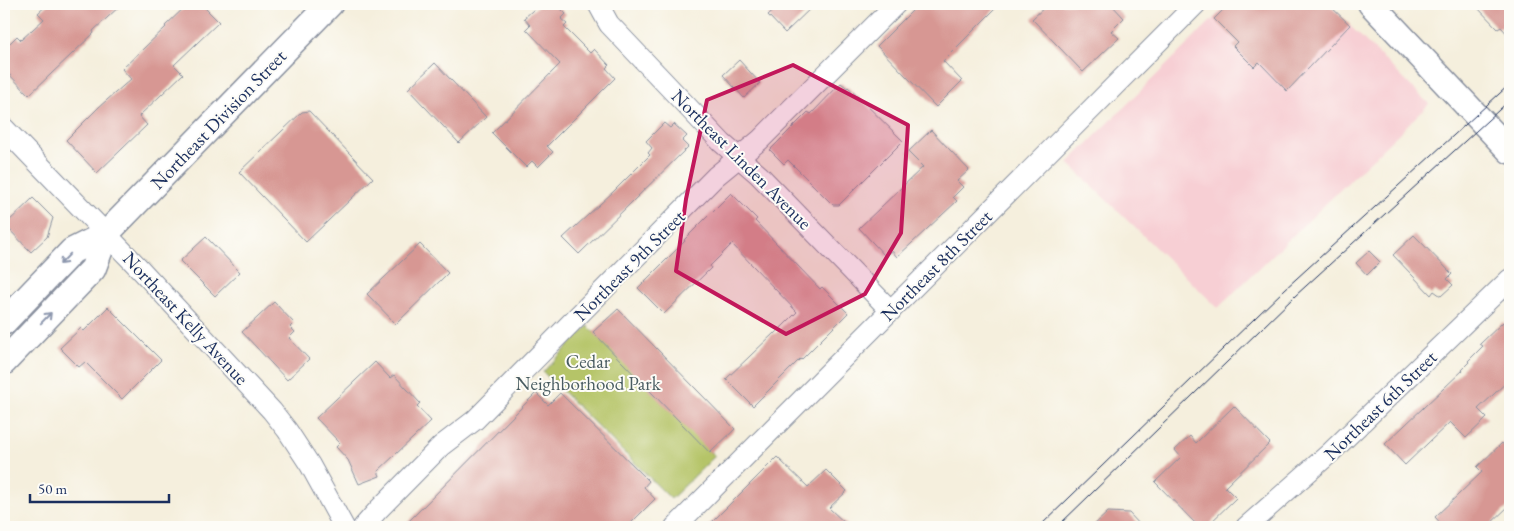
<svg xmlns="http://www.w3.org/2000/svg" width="1514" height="531" viewBox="0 0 1514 531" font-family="'EB Garamond',serif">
<rect width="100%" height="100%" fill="#fdfcf7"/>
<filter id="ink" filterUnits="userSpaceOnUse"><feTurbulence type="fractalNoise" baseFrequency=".02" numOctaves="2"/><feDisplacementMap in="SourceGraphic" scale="10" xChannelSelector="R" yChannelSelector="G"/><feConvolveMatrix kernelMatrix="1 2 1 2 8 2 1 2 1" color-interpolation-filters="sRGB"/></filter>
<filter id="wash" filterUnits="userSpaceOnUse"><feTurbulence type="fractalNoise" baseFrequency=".0096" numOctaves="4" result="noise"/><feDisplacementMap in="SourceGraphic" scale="20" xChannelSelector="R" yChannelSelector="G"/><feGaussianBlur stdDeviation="1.12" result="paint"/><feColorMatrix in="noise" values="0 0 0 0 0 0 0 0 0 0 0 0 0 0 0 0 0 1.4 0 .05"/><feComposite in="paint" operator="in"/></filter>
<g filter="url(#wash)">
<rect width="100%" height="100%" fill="#f5efdd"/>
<path fill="#f7cfd4" d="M 1228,4 L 1328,4 L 1429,104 L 1218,308 L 1068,163 Z"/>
<path fill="#b5c467" stroke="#687a62" d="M 588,326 L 715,456 L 671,499 L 543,372 Z"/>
<g id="blocks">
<path fill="#d79793" d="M 48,4 L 122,4 L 93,31 L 94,33 L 29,95 L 4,69 L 4,49 L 17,36 L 21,40 L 44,19 L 38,13 Z
M 188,4 L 201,4 L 219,22 L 174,65 L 183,74 L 139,116 L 147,125 L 97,173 L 66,140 L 99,107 L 131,79 L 122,69 L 166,27 L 165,26 Z
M 540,4 L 556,4 L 566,14 L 561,19 L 567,24 L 564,27 L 590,53 L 594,49 L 609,65 L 606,68 L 615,78 L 547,146 L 553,152 L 538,167 L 532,161 L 526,167 L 492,133 L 560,64 L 526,29 L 530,25 L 524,18 Z
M 780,4 L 815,4 L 785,33 L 768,15 Z
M 919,4 L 1000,4 L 943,61 L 962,81 L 936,107 L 877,46 Z
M 1048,4 L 1111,4 L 1124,18 L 1111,31 L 1119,38 L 1083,72 L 1032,19 Z
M 1229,4 L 1328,4 L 1350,25 L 1287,91 L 1259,62 L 1254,67 L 1233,46 L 1237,42 L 1214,19 Z
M 1474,4 L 1510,4 L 1510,37 L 1501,27 L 1498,29 Z
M 739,60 L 760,83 L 744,98 L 723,75 Z
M 435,63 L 486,117 L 459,143 L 408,89 Z
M 841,83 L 847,88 L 848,87 L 903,141 L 839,205 L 833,205 L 788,160 L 784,164 L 770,150 L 808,112 L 811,114 Z
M 309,111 L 373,178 L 306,242 L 239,172 L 302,112 Z
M 664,123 L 670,128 L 674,124 L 687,136 L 682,141 L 688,147 L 579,254 L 563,238 L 613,192 L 650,155 L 648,153 L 652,148 L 646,141 Z
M 931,130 L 969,170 L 957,181 L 963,187 L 953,197 L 957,201 L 897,257 L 892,251 L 886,257 L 859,228 L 923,167 L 908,152 Z
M 731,193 L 757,219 L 755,221 L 820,289 L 822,287 L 848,313 L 801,360 L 800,359 L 753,406 L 726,379 L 774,333 L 775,334 L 797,312 L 732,244 L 710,266 L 711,268 L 664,314 L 638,288 L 685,241 L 684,240 Z
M 33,198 L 53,218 L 47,237 L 31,252 L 5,225 Z
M 1414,235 L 1452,274 L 1447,279 L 1453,285 L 1441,296 L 1434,291 L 1431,295 L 1393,255 Z
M 206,237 L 240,272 L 215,296 L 180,261 Z
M 420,244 L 448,273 L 396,324 L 367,294 Z
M 1369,251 L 1380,262 L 1367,275 L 1356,263 Z
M 274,302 L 294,323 L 290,327 L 295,332 L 289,338 L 309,359 L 287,380 L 242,332 Z
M 108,307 L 161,360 L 122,399 L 85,362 L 79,367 L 60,348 L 81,328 L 84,331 Z
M 618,309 L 735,429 L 710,453 L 593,332 Z
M 1503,322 L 1510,330 L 1510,379 L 1478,409 L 1487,418 L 1466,438 L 1450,422 L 1405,465 L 1385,444 L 1463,370 L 1462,369 L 1469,362 L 1468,361 L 1483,346 L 1480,344 Z
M 375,362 L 390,378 L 394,375 L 420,403 L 417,406 L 431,421 L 378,471 L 380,476 L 359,484 L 348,460 L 336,447 L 340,443 L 316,418 Z
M 536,393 L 548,405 L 560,393 L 649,481 L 644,487 L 655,499 L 627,527 L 403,527 Z
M 1234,406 L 1270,443 L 1225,487 L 1236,498 L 1206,527 L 1199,527 L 1155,482 L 1181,457 L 1175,450 L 1190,436 L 1196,443 Z
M 1502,443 L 1510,452 L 1510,505 L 1487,527 L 1444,527 L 1435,517 L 1482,472 L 1477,467 Z
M 777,457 L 808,487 L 826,470 L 847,491 L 829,508 L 849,527 L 707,527 Z
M 1108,512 L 1129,513 L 1142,527 L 1092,527 Z"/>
</g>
</g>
<g filter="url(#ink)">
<use href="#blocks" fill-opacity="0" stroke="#888f9e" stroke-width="1"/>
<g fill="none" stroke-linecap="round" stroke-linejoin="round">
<g stroke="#888f9e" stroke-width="22">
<path id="minor" d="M 598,4 L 609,24 L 722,143 L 759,175 L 891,311
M 4,128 L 140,269 L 272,411 L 287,430 L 310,465 L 344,527
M 363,527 L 378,510 L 441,446 L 475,420 L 716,176 L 760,140 L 896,4
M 675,527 L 1196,4
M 1246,527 L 1331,452 L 1510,279"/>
</g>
<g stroke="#888f9e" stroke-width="28">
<path id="major" d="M 1371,4 L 1510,151
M 4,322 L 72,251 L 106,234 L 330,4
M 4,362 L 93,269 L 106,234"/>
</g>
<use href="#minor" stroke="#fff" stroke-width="20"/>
<use href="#major" stroke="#fff" stroke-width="25"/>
<path stroke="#1b2f5e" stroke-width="1" d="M 1039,527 L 1285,289 L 1510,84
M 1057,527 L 1295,296 L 1510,100"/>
</g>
<defs><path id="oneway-shaft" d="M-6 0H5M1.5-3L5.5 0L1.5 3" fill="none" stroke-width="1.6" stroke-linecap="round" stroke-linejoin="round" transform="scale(1.25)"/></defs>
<g stroke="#8d97ae">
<use href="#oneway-shaft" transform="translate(65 259) rotate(134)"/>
<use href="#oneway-shaft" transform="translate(46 318) rotate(-46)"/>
</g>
</g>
<path fill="#c2185b" fill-opacity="0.2" stroke="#c2185b" stroke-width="4" stroke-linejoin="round" d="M 793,65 L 908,125 L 901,233 L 865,294 L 786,334 L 676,271 L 686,199 L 707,100 Z"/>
<g text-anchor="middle" stroke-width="4" stroke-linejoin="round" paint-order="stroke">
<g font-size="19" fill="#1b2f5e" stroke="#fdfcf7">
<text transform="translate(218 119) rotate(-46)" y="7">Northeast Division Street</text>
<text transform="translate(742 159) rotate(45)" y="7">Northeast Linden Avenue</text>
<text transform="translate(629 265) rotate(-45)" y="7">Northeast 9th Street</text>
<text transform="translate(936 265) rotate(-45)" y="7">Northeast 8th Street</text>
<text transform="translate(186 318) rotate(47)" y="7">Northeast Kelly Avenue</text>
<text transform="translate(1380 405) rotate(-44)" y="7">Northeast 6th Street</text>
</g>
<g font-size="19" fill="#495c61" stroke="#fdfcf7">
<text x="588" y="368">Cedar<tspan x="588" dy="22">Neighborhood Park</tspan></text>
</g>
</g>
<rect width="1514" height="531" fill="none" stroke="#fdfcf7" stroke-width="20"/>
<path d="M30 494v8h139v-8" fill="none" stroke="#1b2f5e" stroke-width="2.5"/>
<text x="38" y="494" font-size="15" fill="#1b2f5e" stroke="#fdfcf7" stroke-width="4" paint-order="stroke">50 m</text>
</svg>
